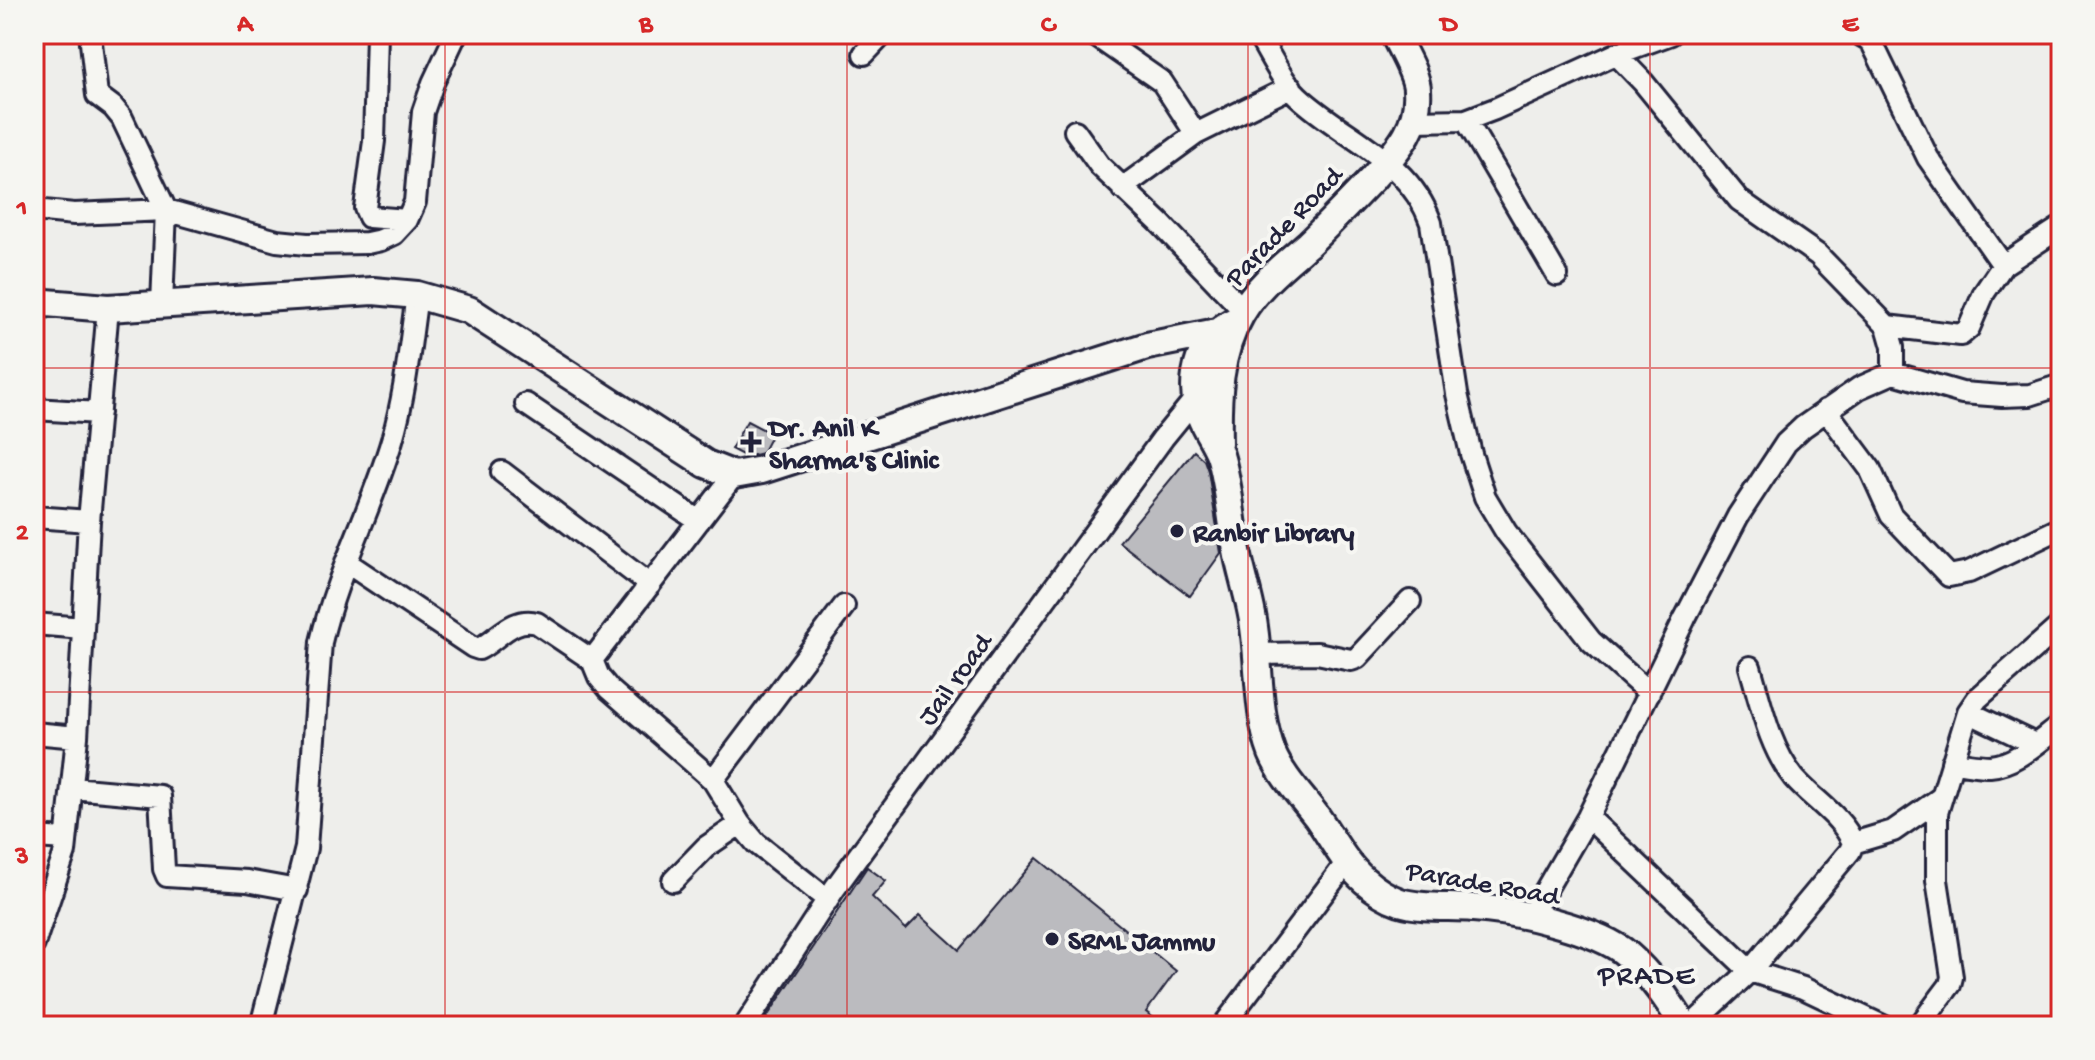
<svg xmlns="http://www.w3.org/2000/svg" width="2095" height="1060" viewBox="0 0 2095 1060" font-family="'Gochi Hand',sans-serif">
<rect width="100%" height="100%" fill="#eeeeeb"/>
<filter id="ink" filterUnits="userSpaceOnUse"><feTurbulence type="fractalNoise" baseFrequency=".0125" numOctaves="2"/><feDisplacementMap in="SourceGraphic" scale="16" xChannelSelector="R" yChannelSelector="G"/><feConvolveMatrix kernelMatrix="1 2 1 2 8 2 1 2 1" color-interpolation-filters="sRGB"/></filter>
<g filter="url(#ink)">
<path fill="#bbbbbf" stroke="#22223b" stroke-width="2" d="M 747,421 L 772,434 L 762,453 L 746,457 L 731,449 Z
M 1194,451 L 1204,460 L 1208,471 L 1221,553 L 1190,596 L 1119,542 Z
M 1037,858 L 1176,971 L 1146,1012 L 1164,1026 L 761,1026 L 867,867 L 886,881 L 872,897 L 906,929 L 920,915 L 959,950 Z"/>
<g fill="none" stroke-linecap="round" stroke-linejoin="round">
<g stroke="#22223b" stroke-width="26">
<path id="minor" d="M 90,34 L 97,95 L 113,107 L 122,118 L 166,210 L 162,304
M 377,34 L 374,141 L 365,208 L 369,217 L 407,220
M 1093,34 L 1162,82 L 1196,134
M 1257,34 C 1270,54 1281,80 1298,96 C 1344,139 1409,159 1431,223 L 1457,394 L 1471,454 L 1485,497 L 1506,532 L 1591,641 L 1649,693
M 1859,34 L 1871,41 L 1928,158 L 2003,265
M 864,54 L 883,34
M 1616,54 L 1643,82 L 1739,200 L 1818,255 L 1887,326 L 1893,347 L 1893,373
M 1466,120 L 1557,275
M 1413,121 L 1466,120 L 1495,109 L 1616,54 L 1671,34
M 1075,131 L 1100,166 L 1159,222 L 1243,310
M 1122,188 L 1196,134 L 1291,87
M 34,210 L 74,214 L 166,210 L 277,241 L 307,244 L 367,243 L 381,240 L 394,234 L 407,220 L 415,202 L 423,112 L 433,83 L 456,34
M 1887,326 L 1961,335 L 1969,328 L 1984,293 L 2003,265 L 2061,227
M 526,404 L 699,521
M 34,409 L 99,413
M 1826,410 L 1870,469 L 1891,515 L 1949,576 L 1969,572 L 2061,528
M 502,472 L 650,585
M 34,517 L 89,521
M 346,562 L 473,647 L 479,649 C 498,639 513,616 537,623 L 592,660 L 599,677 L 609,689 L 713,780 L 740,824 L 756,843 L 828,900
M 34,624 L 83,628
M 1256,654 L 1317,653 L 1351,660 L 1357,658 L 1410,601
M 592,660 L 734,475
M 1968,712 L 2035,744
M 34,733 L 77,737
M 1952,762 C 1964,763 1978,766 1990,766 C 2017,764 2040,740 2061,725
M 713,780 L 844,606
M 72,788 L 160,796 L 164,869 L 167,876 L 247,881 L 297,890
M 1588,817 L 1750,971 L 1850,851 L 1853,843 C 1843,817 1812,799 1794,778 C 1769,747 1761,704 1750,667
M 34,837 L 66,839
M 1853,843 L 1893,831 L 1942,797
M 673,881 L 706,847 L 740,824
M 1530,917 L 1588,817 L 1685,618 L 1738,516 L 1786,443 L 1803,427 L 1859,388 L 1893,373 L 1962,393 L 2002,396 L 2030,395 L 2061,385
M 34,944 L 65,852 L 77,737 L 89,521 L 108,308
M 261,1026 L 306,848 L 321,642 C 337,572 372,508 392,440 C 406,392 410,343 417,295
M 745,1026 L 835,888 L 1163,438 L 1203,389
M 1223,1026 L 1347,862
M 1691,1026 L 1750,971 L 1803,988 L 1883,1026
M 1919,1026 L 1950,985 L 1952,977 L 1937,880 L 1937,813 L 1968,712 L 1977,699 L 2061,625"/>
</g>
<g stroke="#22223b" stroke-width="32">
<path id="major" d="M 34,302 L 108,308 L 373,291 L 417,295 L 469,310 L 706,464 L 734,475 L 762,470 L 1147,346 L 1217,332
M 1237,320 C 1200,335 1186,380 1201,417 C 1206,430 1215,442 1220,455 C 1230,488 1231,523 1238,556 C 1243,580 1251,603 1254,627 C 1260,669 1257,713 1272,753 C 1282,777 1302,797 1317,817 C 1332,838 1345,864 1364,880 C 1374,889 1388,898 1400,902 C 1423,909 1449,906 1473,908 C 1512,910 1599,929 1628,955 C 1651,975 1668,1000 1684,1026
M 1218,443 C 1217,399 1218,353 1241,314 C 1257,286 1284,265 1308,244 C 1330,223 1351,201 1372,179 C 1395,152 1420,129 1417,90 C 1417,75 1401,49 1394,34"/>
</g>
<use href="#minor" stroke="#f6f6f2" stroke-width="20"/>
<use href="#major" stroke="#f6f6f2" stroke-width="26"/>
</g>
</g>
<path fill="none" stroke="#d62828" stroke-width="2" stroke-opacity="0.55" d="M 445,34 L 445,1026M 847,34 L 847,1026M 1248,34 L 1248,1026M 1650,34 L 1650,1026M 34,368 L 2061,368M 34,692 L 2061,692"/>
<g fill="#22223b" stroke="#f6f6f2" stroke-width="3">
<path d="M747 430h8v8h8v8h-8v8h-8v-8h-8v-8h8z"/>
<circle cx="1177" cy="531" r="8"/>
<circle cx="1052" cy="939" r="8"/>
</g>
<g text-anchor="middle" stroke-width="8" stroke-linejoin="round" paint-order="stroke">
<g font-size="28" fill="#22223b" stroke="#f6f6f2">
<text transform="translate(1282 225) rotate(-46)" y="10">Parade Road</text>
<text transform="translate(953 678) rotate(-54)" y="10">Jail road</text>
<text transform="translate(1483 881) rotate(10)" y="10">Parade Road</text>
</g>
<g font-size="28" font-weight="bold" fill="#22223b" stroke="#f6f6f2" text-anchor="start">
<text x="769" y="436">Dr. Anil K<tspan x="769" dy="32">Sharma's Clinic</tspan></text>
<text x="1193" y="541">Ranbir Library</text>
<text x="1068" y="949">SRML Jammu</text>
</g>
<g font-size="30" letter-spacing="2" fill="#22223b" stroke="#f6f6f2">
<text x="1647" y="984">PRADE</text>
</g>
</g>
<rect width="2095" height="1060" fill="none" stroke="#f6f6f2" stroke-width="88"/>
<rect x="44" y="44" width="2007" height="972" fill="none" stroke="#d62828" stroke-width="3"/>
<g font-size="26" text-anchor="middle" font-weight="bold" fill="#d62828">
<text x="245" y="31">A</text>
<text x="646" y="31">B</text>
<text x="1048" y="31">C</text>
<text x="1449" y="31">D</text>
<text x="1850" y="31">E</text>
<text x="22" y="215">1</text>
<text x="22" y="539">2</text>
<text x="22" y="863">3</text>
</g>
</svg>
